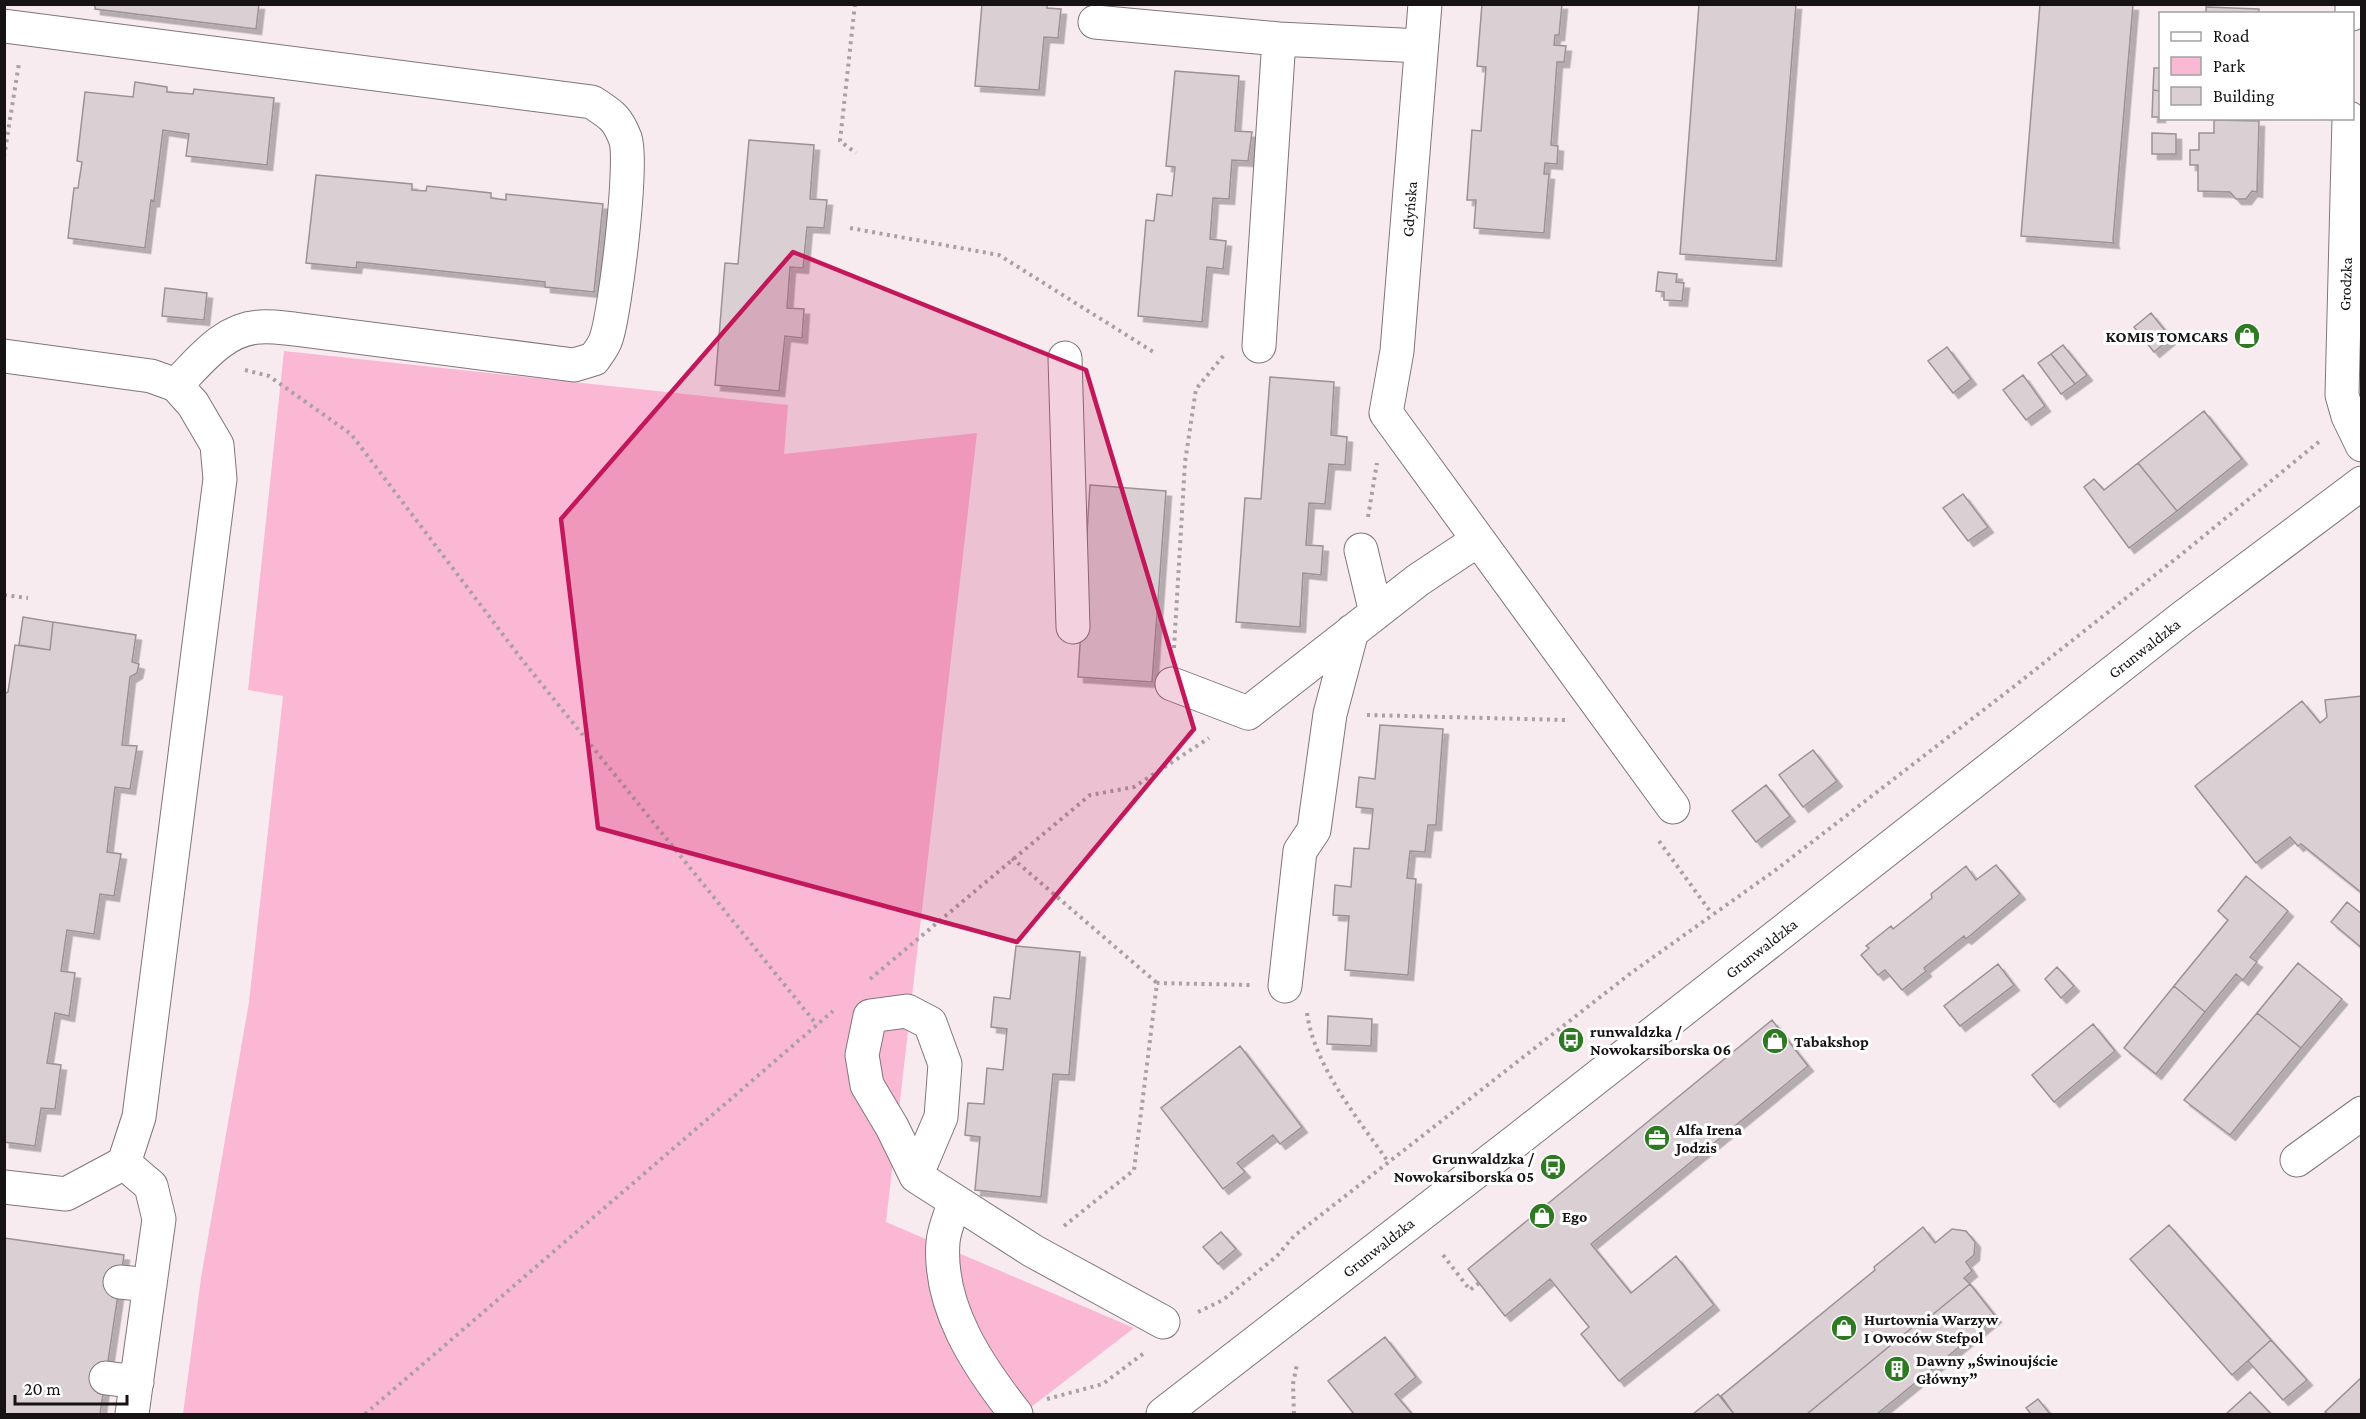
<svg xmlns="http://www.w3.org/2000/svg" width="2366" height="1419" viewBox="0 0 2366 1419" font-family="'Crimson Pro',serif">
<defs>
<filter id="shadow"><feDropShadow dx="5.5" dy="5.5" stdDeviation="0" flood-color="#0004"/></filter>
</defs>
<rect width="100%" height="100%" fill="#f7ebf0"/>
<path fill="#fbb8d5" d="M 284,351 L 788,405 L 784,454 L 977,433 L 886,1222 L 1134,1328 L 1022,1414 L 183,1414 L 201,1278 L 249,1002 L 283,696 L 248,690 Z"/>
<path fill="#dacfd3" stroke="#9c9196" stroke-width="1.5" filter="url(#shadow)" d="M 95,4 L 259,4 L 256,29 L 95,9 Z
M 982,4 L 1047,4 L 1047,8 L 1061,9 L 1058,38 L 1044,37 L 1039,90 L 975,86 Z
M 1482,4 L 1562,4 L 1559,35 L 1555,35 L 1554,45 L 1566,46 L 1564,62 L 1557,62 L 1551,145 L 1558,146 L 1557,164 L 1545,163 L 1544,174 L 1549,174 L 1544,233 L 1474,228 L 1476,200 L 1467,200 L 1472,130 L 1481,131 L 1486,67 L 1477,66 Z
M 1699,4 L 1796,4 L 1776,261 L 1680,254 Z
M 2040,4 L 2133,5 L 2113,240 L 2114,243 L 2021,236 Z
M 2206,7 L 2259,9 L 2259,14 L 2206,14 Z
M 2154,68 L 2160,68 L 2160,91 L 2153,90 Z
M 1175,71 L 1239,76 L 1235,131 L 1252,132 L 1248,161 L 1232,160 L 1229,199 L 1213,198 L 1210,239 L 1226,241 L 1223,269 L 1207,267 L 1202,322 L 1138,316 L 1146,220 L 1154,221 L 1157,194 L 1172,196 L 1175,167 L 1166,166 Z
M 135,82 L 167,87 L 167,92 L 193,94 L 194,89 L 274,98 L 267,165 L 186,156 L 189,134 L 163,130 L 154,201 L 151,200 L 145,248 L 68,238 L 74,188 L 78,188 L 82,162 L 77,161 L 85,92 L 133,97 Z
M 2153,90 L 2160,91 L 2160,117 L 2152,117 Z
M 2214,120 L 2259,121 L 2257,192 L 2252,191 L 2246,199 L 2236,199 L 2230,192 L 2198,191 L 2198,165 L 2190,165 L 2190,150 L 2199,150 L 2199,133 L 2214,133 Z
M 2152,133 L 2176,134 L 2176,154 L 2152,154 Z
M 749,140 L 814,145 L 810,199 L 827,200 L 824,228 L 807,227 L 803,268 L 790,267 L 787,308 L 804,309 L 802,338 L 785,336 L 779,391 L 715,385 L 725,263 L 738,264 Z
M 316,175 L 412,184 L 412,190 L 426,191 L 427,186 L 491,193 L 491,198 L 506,200 L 506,194 L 603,204 L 594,292 L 545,287 L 545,282 L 357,262 L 356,268 L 306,263 Z
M 1658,272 L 1677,274 L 1676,282 L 1684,283 L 1682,301 L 1664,300 L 1664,292 L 1656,291 Z
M 165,288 L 207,293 L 204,320 L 162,316 Z
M 2151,313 L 2171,338 L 2154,352 L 2134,327 Z
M 2063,345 L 2087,375 L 2075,384 L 2051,354 Z
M 1947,347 L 1971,379 L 1953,393 L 1928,361 Z
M 2051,354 L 2075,384 L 2061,394 L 2038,363 Z
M 2023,375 L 2045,406 L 2026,420 L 2003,390 Z
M 1270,377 L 1334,382 L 1331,435 L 1347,437 L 1345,465 L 1329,464 L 1325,504 L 1309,503 L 1306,545 L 1323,546 L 1321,575 L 1303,573 L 1300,627 L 1236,622 L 1245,498 L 1261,499 Z
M 2204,411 L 2242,459 L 2177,511 L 2138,463 Z
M 2138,463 L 2177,511 L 2129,548 L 2084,487 L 2094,479 L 2104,490 Z
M 1090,485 L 1166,491 L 1152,682 L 1078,677 Z
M 1963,494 L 1988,527 L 1968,541 L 1943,508 Z
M 23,617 L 53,622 L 50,650 L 19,645 Z
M 53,622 L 136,635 L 132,662 L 139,664 L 137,673 L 130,677 L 122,745 L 137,746 L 130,789 L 115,787 L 107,852 L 121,854 L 114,896 L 100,894 L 94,934 L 67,930 L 61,971 L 75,973 L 69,1016 L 55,1013 L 47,1063 L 61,1065 L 55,1109 L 41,1108 L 35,1146 L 4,1142 L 4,694 L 8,692 L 15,645 L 50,650 Z
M 2362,696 L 2362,893 L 2301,844 L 2298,846 L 2290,837 L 2256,863 L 2195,786 L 2302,701 L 2320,723 L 2327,717 L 2325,700 Z
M 1380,725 L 1443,729 L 1436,825 L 1428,825 L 1425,852 L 1410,851 L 1407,878 L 1416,879 L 1408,975 L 1345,970 L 1349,916 L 1333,915 L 1335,885 L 1351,887 L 1354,848 L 1369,849 L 1373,809 L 1356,807 L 1359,777 L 1375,779 Z
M 1813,750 L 1837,781 L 1803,807 L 1779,775 Z
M 1766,785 L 1790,816 L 1756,842 L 1732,811 Z
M 1996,865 L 2020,894 L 1966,939 L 1964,936 L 1924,968 L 1926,971 L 1902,990 L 1885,970 L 1878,975 L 1861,955 L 1869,948 L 1866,946 L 1891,926 L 1893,929 L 1932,898 L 1931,894 L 1966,866 L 1976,880 Z
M 2246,876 L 2288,911 L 2250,957 L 2257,962 L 2243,980 L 2236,974 L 2205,1012 L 2174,986 L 2228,920 L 2218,911 Z
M 2347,902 L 2362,914 L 2362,948 L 2331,922 Z
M 1016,946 L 1080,952 L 1069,1075 L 1053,1074 L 1041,1197 L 975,1190 L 980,1137 L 965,1135 L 968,1103 L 984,1104 L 987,1068 L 1003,1070 L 1007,1029 L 991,1027 L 994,997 L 1010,999 Z
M 2298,963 L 2342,999 L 2301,1048 L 2257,1013 Z
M 1998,964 L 2014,985 L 1960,1026 L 1944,1006 Z
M 2057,967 L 2074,986 L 2061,998 L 2045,979 Z
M 2174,986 L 2205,1012 L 2156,1074 L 2124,1048 Z
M 2257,1013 L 2301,1048 L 2230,1135 L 2184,1100 Z
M 1328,1016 L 1372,1019 L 1371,1046 L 1327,1044 Z
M 1772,1020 L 1808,1066 L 1591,1244 L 1631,1293 L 1676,1256 L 1714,1305 L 1619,1381 L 1581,1334 L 1589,1327 L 1550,1279 L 1505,1316 L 1468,1269 Z
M 2093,1024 L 2115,1051 L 2054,1102 L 2032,1075 Z
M 1240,1046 L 1302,1127 L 1280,1144 L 1273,1135 L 1237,1163 L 1245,1172 L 1223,1189 L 1161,1108 Z
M 2169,1225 L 2271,1340 L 2232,1375 L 2130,1259 Z
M 1923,1227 L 1935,1243 L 1952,1229 L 1966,1231 L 1975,1242 L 1974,1255 L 1966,1262 L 1972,1271 L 1964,1278 L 1970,1284 L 1921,1324 L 1919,1322 L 1807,1414 L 1734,1414 L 1721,1396 L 1875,1270 L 1874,1267 Z
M 1221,1232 L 1236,1249 L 1218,1264 L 1203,1247 Z
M 4,1238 L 124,1255 L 100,1414 L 4,1414 Z
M 1970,1284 L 1996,1317 L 1877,1414 L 1807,1414 L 1919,1322 L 1921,1324 Z
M 1385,1337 L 1416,1377 L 1395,1394 L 1412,1414 L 1354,1414 L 1328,1381 Z
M 2271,1340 L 2307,1380 L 2283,1400 L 2248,1361 Z
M 2362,1377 L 2362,1414 L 2328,1414 L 2325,1412 Z
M 2250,1392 L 2271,1414 L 2226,1414 Z
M 1718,1394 L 1734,1414 L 1693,1414 Z
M 2038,1399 L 2050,1414 L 2031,1414 L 2026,1408 Z"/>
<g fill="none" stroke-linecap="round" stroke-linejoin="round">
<g stroke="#80757a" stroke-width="35">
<path id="minor" d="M 1425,4 L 1397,351 L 1386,413 L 1673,807
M 2352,14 L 2352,4
M 1095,22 L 1279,39 L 1421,46
M 4,26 L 592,102 C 610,114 617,117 625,138 C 634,160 615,314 606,339 C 604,346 598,353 594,359 L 574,365 L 294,329 C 283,328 271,326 260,327 C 224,328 199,362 176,385
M 2349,118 L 2342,395 L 2348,416 L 2362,445
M 1259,346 L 1279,39
M 4,356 L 151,376 L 176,385 L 193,404 L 217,445 L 220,479 L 139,1117 L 124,1163 L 66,1194 L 4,1187
M 1065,358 L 1073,627
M 1361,550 L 1376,613
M 1172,684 L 1248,713 L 1418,580 L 1478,540
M 1285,986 L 1300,851 L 1314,830 L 1330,714 L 1352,631
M 2297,1160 L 2362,1113
M 124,1163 L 151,1186 L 159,1219 L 132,1414
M 916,1176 L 941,1117 L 945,1064 L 930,1023 L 907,1011 L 870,1016 L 862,1055 L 867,1085 L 892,1127 L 916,1176 L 1033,1251 L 1163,1322
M 955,1201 C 951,1214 944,1229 943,1242 C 938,1307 978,1366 1016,1414
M 120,1282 L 150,1285
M 106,1378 L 137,1382
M 1163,1414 L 1521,1137 L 2182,618 L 2362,483"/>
</g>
<path stroke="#aaa0a4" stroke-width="4" stroke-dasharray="3 4.5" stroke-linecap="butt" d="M 855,4 L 840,141 L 856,153
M 4,157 L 19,63
M 850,228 L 999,255 L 1155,353
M 245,370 L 269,376 L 351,434 L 523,661 L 817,1025
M 1368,517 L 1377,463
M 4,595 L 28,598
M 1174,648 L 1185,462 L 1196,389 L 1224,355
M 1367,715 L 1566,720
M 1659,841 L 1712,914
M 1012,858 L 1157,983
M 870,979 L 1090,795 L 1134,787 L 1209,738
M 1307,1013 C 1314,1066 1359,1120 1389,1163
M 1064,1226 L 1134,1170 L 1157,983 L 1250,985
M 1443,1255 L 1470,1290 L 1479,1283
M 1198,1312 L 1223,1300 L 1277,1256 L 1294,1236 L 1631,973 L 1777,869 L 2012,688 L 2183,553 L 2321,440
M 1047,1399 L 1103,1384 L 1144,1353
M 365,1414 L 833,1011
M 1294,1414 L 1293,1384 L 1297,1364"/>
<use href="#minor" stroke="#fff" stroke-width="33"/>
</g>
<path fill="#c2185b" fill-opacity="0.2" stroke="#c2185b" stroke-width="4.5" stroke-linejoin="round" d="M 793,252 L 1086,370 L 1194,729 L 1017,942 L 598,828 L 561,519 Z"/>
<defs>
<g id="shop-disc" transform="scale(1.35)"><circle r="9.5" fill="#2e7a22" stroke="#fff"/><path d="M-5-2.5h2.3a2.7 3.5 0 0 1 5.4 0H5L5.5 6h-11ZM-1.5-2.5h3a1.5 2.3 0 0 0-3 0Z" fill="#fff"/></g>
<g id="bus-disc" transform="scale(1.35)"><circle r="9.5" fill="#2e7a22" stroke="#fff"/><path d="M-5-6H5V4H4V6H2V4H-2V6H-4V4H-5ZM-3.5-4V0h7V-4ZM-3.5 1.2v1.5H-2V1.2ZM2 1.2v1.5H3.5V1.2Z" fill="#fff"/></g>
<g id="office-disc" transform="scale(1.35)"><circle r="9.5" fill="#2e7a22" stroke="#fff"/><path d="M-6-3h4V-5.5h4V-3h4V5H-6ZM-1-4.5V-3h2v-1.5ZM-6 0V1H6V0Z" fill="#fff"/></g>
<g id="building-disc" transform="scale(1.35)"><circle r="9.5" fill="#2e7a22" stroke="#fff"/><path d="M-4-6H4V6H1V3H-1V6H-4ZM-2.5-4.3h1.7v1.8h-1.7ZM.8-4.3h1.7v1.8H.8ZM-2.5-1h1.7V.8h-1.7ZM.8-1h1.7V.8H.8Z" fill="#fff"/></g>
</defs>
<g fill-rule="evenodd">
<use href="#shop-disc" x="2247" y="336"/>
<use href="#bus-disc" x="1571" y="1040"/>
<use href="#shop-disc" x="1775" y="1041"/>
<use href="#office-disc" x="1657" y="1138"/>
<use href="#bus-disc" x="1553" y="1167"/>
<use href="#shop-disc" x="1542" y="1216"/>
<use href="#shop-disc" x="1844" y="1328"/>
<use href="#building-disc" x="1897" y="1369"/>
</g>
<g text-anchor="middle" stroke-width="6" stroke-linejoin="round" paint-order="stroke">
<g font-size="16" fill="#171314" stroke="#fff">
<text transform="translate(1409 209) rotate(-86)" y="6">Gdyńska</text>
<text transform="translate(2345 284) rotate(-88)" y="6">Grodzka</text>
<text transform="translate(2144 648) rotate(-38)" y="6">Grunwaldzka</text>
<text transform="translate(1761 948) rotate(-38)" y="6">Grunwaldzka</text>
<text transform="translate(1378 1247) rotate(-38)" y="6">Grunwaldzka</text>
</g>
<g font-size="16" font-weight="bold" fill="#171314" stroke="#fff" text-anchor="start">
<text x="2228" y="342" text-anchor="end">KOMIS TOMCARS</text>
<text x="1590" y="1037">runwaldzka /<tspan x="1590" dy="18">Nowokarsiborska 06</tspan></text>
<text x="1794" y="1047">Tabakshop</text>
<text x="1676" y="1135">Alfa Irena<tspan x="1676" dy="18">Jodzis</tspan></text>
<text x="1534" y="1164" text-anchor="end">Grunwaldzka /<tspan x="1534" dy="18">Nowokarsiborska 05</tspan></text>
<text x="1562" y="1222">Ego</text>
<text x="1864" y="1325">Hurtownia Warzyw<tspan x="1864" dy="18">I Owoców Stefpol</tspan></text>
<text x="1916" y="1366">Dawny „Świnoujście<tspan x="1916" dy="18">Główny”</tspan></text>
</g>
</g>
<rect width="2366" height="1419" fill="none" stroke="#171314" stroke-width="12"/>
<rect x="2159" y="12" width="195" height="108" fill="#ffffff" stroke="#a2a1a1" stroke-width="1.5"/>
<rect x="2171" y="32" width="30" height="9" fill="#ffffff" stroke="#a2a1a1" stroke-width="1.5"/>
<text x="2213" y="42" font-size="18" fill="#171314">Road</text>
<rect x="2171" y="57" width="30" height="18" fill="#fbb8d5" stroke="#a2a1a1" stroke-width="1.5"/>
<text x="2213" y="72" font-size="18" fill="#171314">Park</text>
<rect x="2171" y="87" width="30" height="18" fill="#dacfd3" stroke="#a2a1a1" stroke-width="1.5"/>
<text x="2213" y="102" font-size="18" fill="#171314">Building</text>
<path d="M15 1395v9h112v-9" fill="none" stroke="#171314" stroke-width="3"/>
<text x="24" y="1395" font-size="18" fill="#171314" stroke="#ffffff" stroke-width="4.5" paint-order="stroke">20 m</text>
</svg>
